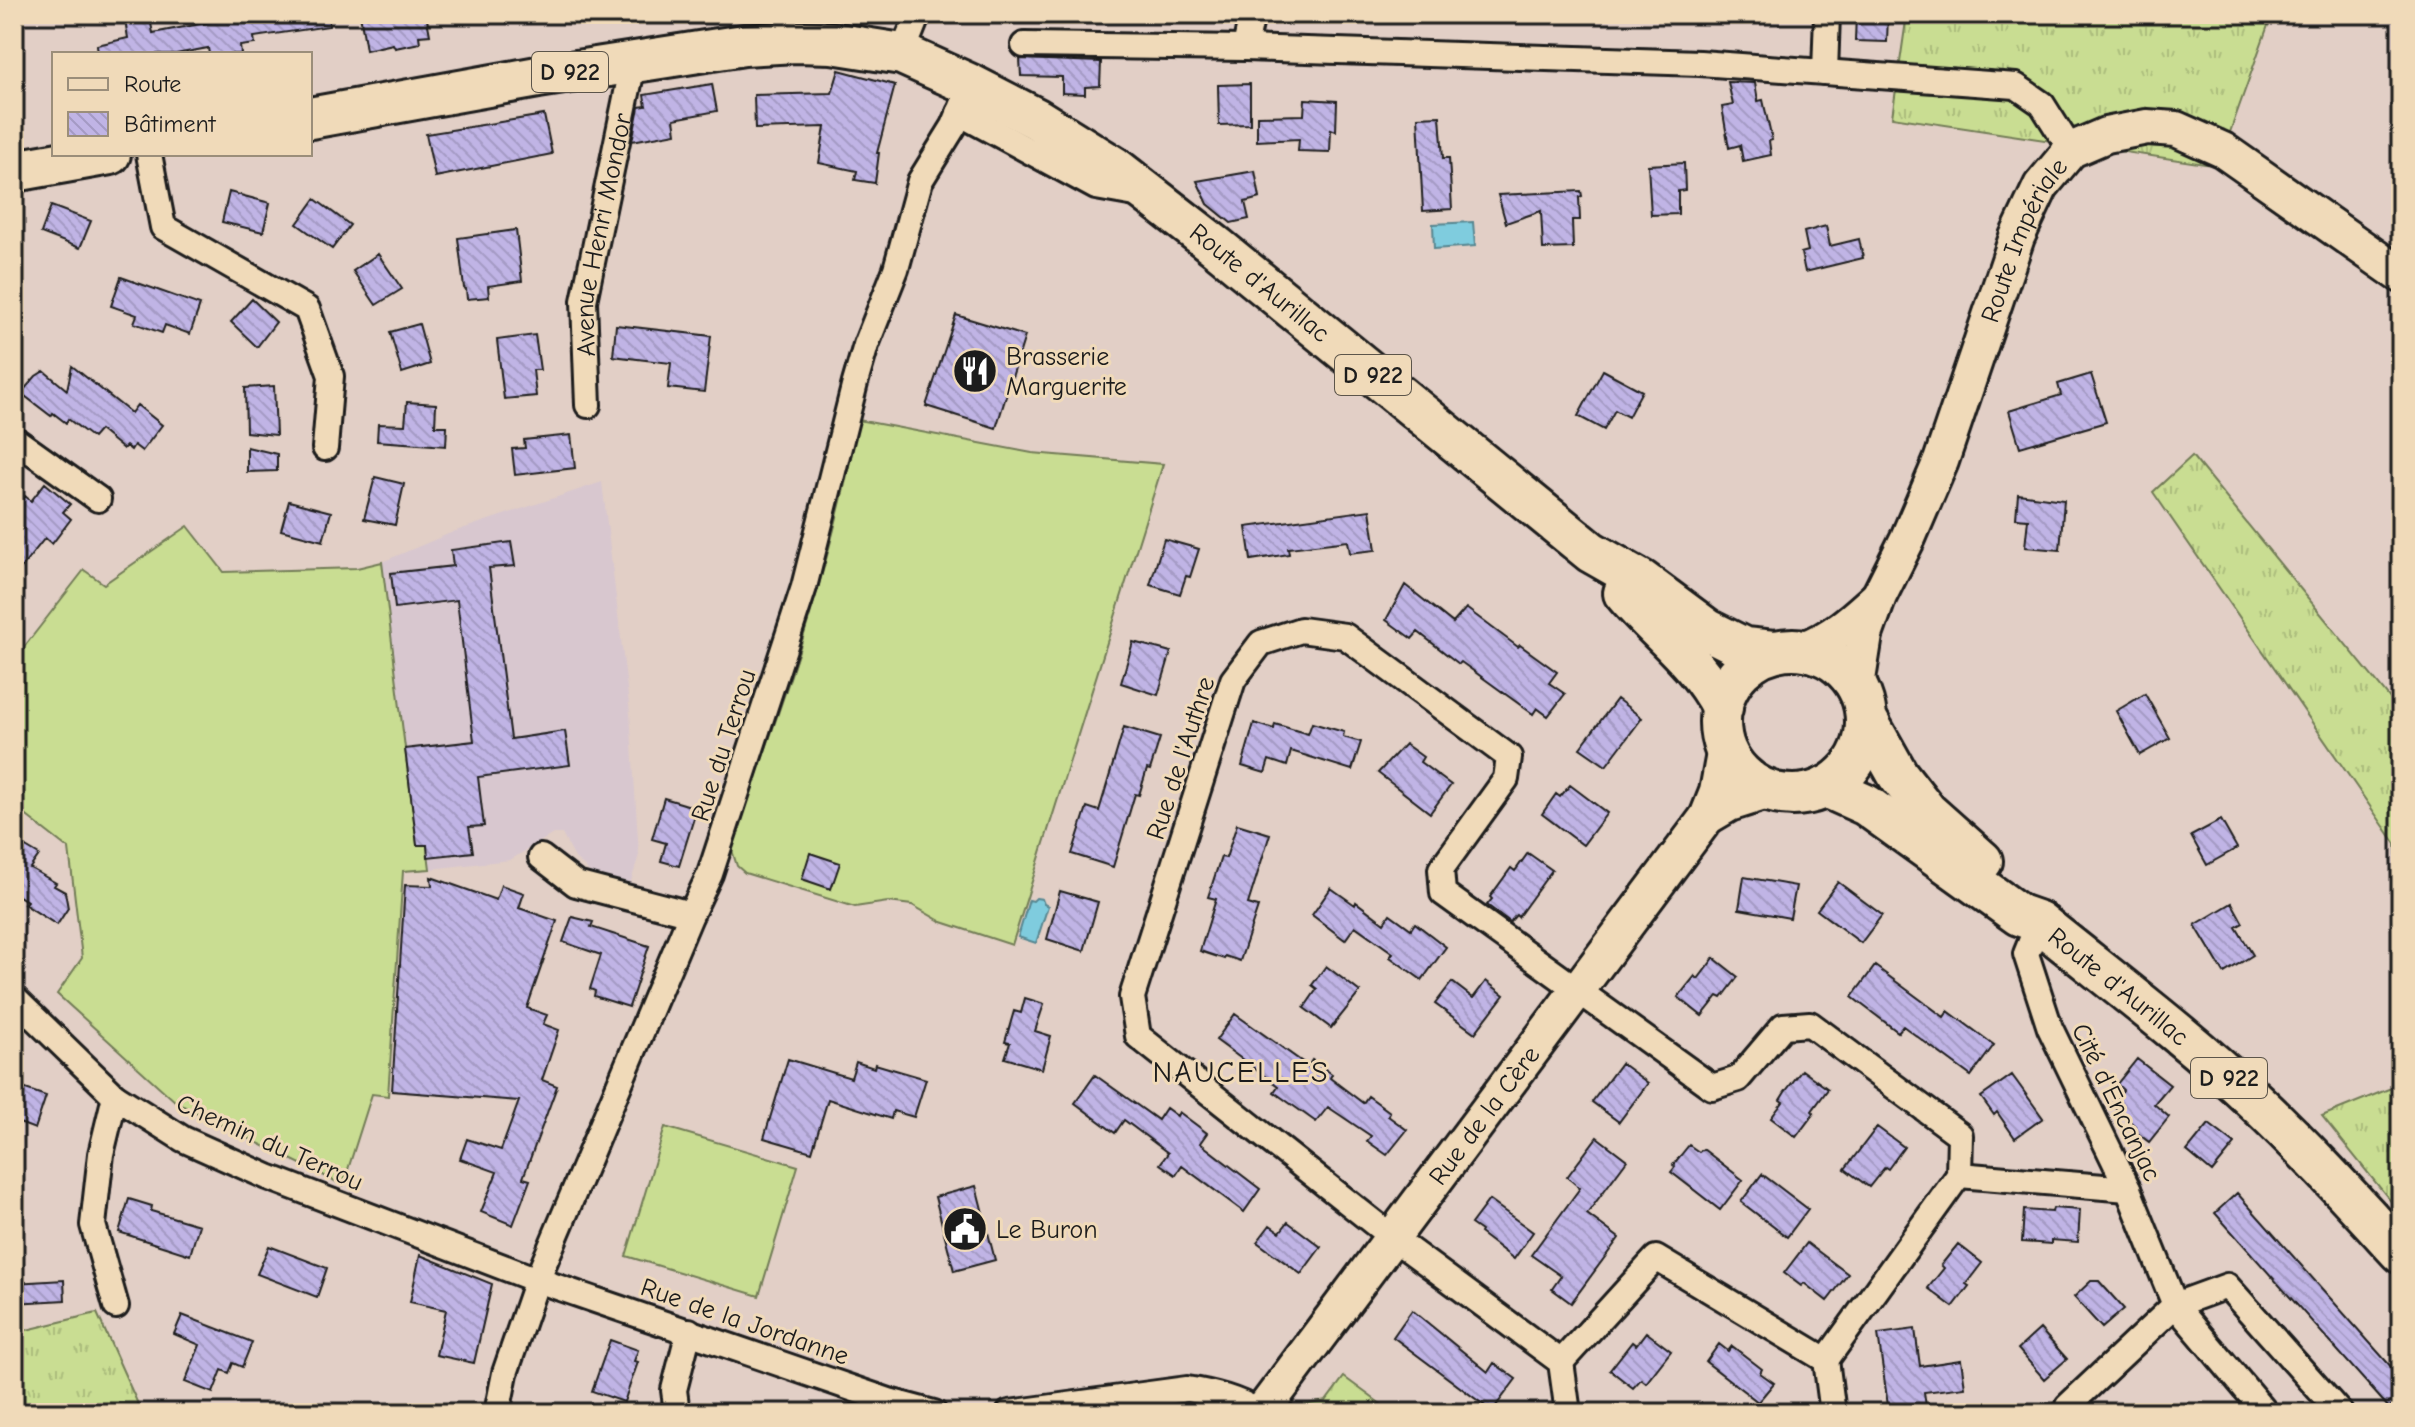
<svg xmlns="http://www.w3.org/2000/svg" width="2415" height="1427" viewBox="0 0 2415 1427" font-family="'Comic Neue',sans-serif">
<defs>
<pattern id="grass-tufts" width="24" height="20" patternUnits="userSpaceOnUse" patternTransform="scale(2)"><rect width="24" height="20" fill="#c9dd92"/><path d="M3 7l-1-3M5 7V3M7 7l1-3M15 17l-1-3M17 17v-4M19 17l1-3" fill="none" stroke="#acbd7d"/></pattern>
<pattern id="building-back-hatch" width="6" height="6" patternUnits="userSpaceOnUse" patternTransform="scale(2)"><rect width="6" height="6" fill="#c0b4e5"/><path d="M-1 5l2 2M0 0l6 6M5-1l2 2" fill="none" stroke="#a49ac4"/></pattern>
</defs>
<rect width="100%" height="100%" fill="#e2cfc6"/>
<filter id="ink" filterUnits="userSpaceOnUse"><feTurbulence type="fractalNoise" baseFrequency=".0125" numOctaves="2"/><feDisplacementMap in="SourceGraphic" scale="16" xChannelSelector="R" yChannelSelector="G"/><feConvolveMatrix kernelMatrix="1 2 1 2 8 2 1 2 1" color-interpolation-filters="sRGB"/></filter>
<g filter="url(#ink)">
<path fill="#d8c7cf" d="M 602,482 L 630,713 L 639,855 L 629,888 L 596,878 L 575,858 L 562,834 L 553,834 L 510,860 L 430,869 L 427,845 L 417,845 L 382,562 L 453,532 Z"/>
<path fill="url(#grass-tufts)" stroke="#727c57" stroke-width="2" d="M 1907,14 L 2272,14 L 2218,166 L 1892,117 Z
M 2192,456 L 2401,712 L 2401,980 L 2396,844 L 2153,492 Z
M 2401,1084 L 2401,1214 L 2322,1116 Z
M 97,1313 L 142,1413 L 14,1413 L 14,1333 Z
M 1344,1377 L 1393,1413 L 1293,1413 L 1298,1406 L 1326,1401 Z"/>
<path fill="#c9dd92" stroke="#727c57" stroke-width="2" d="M 858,420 L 1032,453 L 1163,464 L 1012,945 L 942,922 L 912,905 L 888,902 L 855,907 L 745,873 L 737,866 L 731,847 C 781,708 832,566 858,420 Z
M 188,526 L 224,572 L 357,568 L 382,562 L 417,845 L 427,845 L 430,869 L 403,871 L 388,1096 L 372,1094 L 343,1185 L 177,1103 L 57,994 L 82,958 L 69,849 L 14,806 L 14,660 L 84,570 L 104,584 Z
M 665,1127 L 798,1166 L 759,1296 L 626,1256 Z"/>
<path fill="#7fccde" stroke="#578690" stroke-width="2" d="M 1473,222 L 1475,246 L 1434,249 L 1433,224 Z
M 1036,898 L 1042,899 L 1044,904 L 1048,906 L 1036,943 L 1018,937 L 1029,900 L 1033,901 Z"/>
<path fill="url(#building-back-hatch)" stroke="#1c1c1c" stroke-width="2" d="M 124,14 L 149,14 L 153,33 L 252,14 L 329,14 L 329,26 L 254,37 L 255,44 L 240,46 L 241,54 L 209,54 L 208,48 L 176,54 L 98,54 L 97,45 L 128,38 Z
M 360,14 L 426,14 L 430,35 L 419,36 L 420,43 L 395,48 L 393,44 L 366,50 Z
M 1856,14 L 1888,14 L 1887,42 L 1855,41 Z
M 1020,59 L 1101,62 L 1100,86 L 1085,87 L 1085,94 L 1062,93 L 1062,77 L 1021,76 Z
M 839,70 L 895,85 L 877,153 L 879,153 L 875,183 L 855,180 L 857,171 L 819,163 L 825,127 L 755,129 L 754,95 L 832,93 Z
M 1728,82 L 1755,83 L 1758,101 L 1763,100 L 1772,140 L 1769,141 L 1771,155 L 1743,161 L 1740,145 L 1729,148 L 1722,107 L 1733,105 Z
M 712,84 L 717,111 L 674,119 L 676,133 L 632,141 L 639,107 L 646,106 L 644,95 Z
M 1250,84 L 1250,124 L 1219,125 L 1218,85 Z
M 1305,99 L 1337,101 L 1336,131 L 1331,129 L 1330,152 L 1298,151 L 1299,139 L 1257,141 L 1257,116 L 1304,115 Z
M 544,115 L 552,154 L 435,177 L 426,134 Z
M 1440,116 L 1443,158 L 1449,158 L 1452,209 L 1423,211 L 1418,117 Z
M 1684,163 L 1685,190 L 1678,191 L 1678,214 L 1651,215 L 1648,165 Z
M 1255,171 L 1260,198 L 1245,202 L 1249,219 L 1231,223 L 1208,204 L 1197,181 Z
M 1581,191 L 1582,196 L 1579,197 L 1580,220 L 1572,220 L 1573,248 L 1543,249 L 1541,211 L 1506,223 L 1498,195 Z
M 229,192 L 270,203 L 263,232 L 222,222 Z
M 315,199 L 350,225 L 332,249 L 297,224 Z
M 51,206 L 91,221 L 80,248 L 41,233 Z
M 1826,226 L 1830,246 L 1859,239 L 1863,258 L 1805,272 L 1801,253 L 1808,251 L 1804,232 Z
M 516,230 L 522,281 L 488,286 L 489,297 L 467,299 L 466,289 L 464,288 L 458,238 Z
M 378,254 L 402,289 L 376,305 L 353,271 Z
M 121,277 L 200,305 L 190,334 L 165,325 L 162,333 L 134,323 L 137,315 L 111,306 Z
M 252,299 L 276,322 L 257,347 L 231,322 Z
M 956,315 L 1025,336 L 996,428 L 926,406 Z
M 419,324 L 430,364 L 402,373 L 390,332 Z
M 616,325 L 711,336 L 704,392 L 668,388 L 671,363 L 613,356 Z
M 535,335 L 540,370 L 533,370 L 536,396 L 504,399 L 497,340 Z
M 72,366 L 131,413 L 137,405 L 162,425 L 142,451 L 134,445 L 131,450 L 126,446 L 123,449 L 100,430 L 93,438 L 68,419 L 66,423 L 53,413 L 51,416 L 21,393 L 36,376 L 44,371 L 67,390 Z
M 1603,370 L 1642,391 L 1628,417 L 1615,410 L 1604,430 L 1578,416 Z
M 2091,374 L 2106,422 L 2020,447 L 2009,411 L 2061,395 L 2058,384 Z
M 274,386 L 276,435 L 246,432 L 245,388 Z
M 407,402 L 436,404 L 435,426 L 447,426 L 446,446 L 377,441 L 378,424 L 405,425 Z
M 571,435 L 575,468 L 515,475 L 512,449 L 525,448 L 524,440 Z
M 247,447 L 277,454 L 277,471 L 247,472 Z
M 375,477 L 404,484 L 395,525 L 364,519 Z
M 45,483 L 70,504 L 63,512 L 71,519 L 52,544 L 45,538 L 14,577 L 14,493 L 22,501 L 25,496 L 31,501 Z
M 2018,494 L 2064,500 L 2060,550 L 2025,547 L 2028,519 L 2016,518 Z
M 289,501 L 331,512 L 323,541 L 281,530 Z
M 1370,510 L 1376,550 L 1350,553 L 1348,541 L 1288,548 L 1289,554 L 1251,560 L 1246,527 Z
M 1164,539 L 1199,549 L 1190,577 L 1186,576 L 1180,594 L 1150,585 Z
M 511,542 L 515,566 L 489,568 L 511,739 L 565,731 L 570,765 L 478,777 L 484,826 L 469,827 L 473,852 L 428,857 L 427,845 L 417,845 L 405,749 L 474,741 L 457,600 L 395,608 L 391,573 L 453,566 L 451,550 Z
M 1405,585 L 1453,623 L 1466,608 L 1518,647 L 1520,645 L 1557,672 L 1549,683 L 1565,694 L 1548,716 L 1537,708 L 1533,714 L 1461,662 L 1459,664 L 1418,632 L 1412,639 L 1386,620 Z
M 1133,642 L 1171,652 L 1158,695 L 1121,683 Z
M 2145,694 L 2170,738 L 2140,755 L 2116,711 Z
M 1617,699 L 1642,718 L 1606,766 L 1580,748 Z
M 1254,723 L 1274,729 L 1275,724 L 1308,734 L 1312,723 L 1344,732 L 1343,737 L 1361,742 L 1352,770 L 1291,751 L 1287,766 L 1269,760 L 1265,773 L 1242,766 Z
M 1124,727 L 1160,738 L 1150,770 L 1147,769 L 1139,795 L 1135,794 L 1113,867 L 1072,854 L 1087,807 L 1099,811 Z
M 1405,744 L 1423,757 L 1420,762 L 1451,785 L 1430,813 L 1378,773 Z
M 1570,785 L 1607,813 L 1583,845 L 1542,814 L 1556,794 L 1560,797 Z
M 664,798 L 697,808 L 679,866 L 661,861 L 666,843 L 652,839 Z
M 2221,820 L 2237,848 L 2207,865 L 2191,836 Z
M 1237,824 L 1270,834 L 1248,904 L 1258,907 L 1240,961 L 1225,956 L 1224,959 L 1200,951 L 1216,899 L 1208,897 L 1221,857 L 1226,858 Z
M 14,840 L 39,855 L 30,868 L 56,883 L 54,886 L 65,892 L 68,908 L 57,925 L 24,904 L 27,901 L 14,893 Z
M 810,853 L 840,863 L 831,889 L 802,879 Z
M 1528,853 L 1552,870 L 1518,917 L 1516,915 L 1510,922 L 1487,905 L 1492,899 L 1490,897 L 1511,868 L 1515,871 Z
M 431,877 L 496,900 L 501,885 L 524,893 L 519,908 L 557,921 L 527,1008 L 547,1015 L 543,1024 L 559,1030 L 542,1080 L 557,1086 L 523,1178 L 530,1180 L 513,1225 L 481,1212 L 497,1172 L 460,1159 L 467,1139 L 501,1150 L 519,1101 L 392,1091 L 405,885 L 432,886 Z
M 1744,877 L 1796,886 L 1790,918 L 1739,909 Z
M 1838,882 L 1882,915 L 1861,943 L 1817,910 Z
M 1331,888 L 1355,905 L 1356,902 L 1384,923 L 1390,914 L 1411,929 L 1415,923 L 1446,947 L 1422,980 L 1390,957 L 1393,953 L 1355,926 L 1345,940 L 1312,915 Z
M 1060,891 L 1098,902 L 1084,951 L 1047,939 Z
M 2232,903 L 2243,923 L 2236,927 L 2253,955 L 2224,973 L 2195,925 Z
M 572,917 L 593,922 L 591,927 L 649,946 L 629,1007 L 594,996 L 595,991 L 590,989 L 601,955 L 563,942 Z
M 1714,958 L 1738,977 L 1722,998 L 1718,996 L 1702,1016 L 1678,997 L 1695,976 L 1698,979 Z
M 1326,966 L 1360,992 L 1331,1028 L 1304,1008 L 1317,989 L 1312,985 Z
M 1875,966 L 1944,1017 L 1948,1011 L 1994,1045 L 1971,1076 L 1903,1026 L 1898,1032 L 1852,997 Z
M 1486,981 L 1504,995 L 1475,1033 L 1435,1004 L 1452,982 L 1473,998 Z
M 1025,998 L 1044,1004 L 1035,1031 L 1051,1036 L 1042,1069 L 1005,1058 L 1010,1043 L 1005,1042 L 1014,1011 L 1021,1013 Z
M 1235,1014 L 1308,1066 L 1312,1060 L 1332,1074 L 1330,1078 L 1363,1103 L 1368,1096 L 1390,1112 L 1388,1116 L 1407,1130 L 1387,1155 L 1367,1141 L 1371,1136 L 1328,1107 L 1316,1122 L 1274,1092 L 1278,1086 L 1216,1040 Z
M 788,1059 L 851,1078 L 856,1062 L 874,1068 L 875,1064 L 926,1079 L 914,1117 L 893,1111 L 891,1119 L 828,1099 L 812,1152 L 764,1138 Z
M 2137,1059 L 2170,1085 L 2154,1104 L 2169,1117 L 2149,1142 L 2132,1129 L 2135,1126 L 2112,1104 L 2123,1090 L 2117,1084 Z
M 1621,1063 L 1648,1083 L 1619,1122 L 1592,1102 Z
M 1802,1070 L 1828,1089 L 1812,1111 L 1814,1113 L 1796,1137 L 1771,1118 L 1783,1102 L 1780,1100 L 1785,1092 Z
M 1095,1075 L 1158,1120 L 1166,1108 L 1177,1116 L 1179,1112 L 1207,1133 L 1200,1143 L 1260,1189 L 1244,1212 L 1182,1166 L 1176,1175 L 1160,1164 L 1168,1153 L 1124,1120 L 1115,1133 L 1075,1103 Z
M 2012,1075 L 2043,1118 L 2015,1138 L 1997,1112 L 1994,1115 L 1981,1097 Z
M 14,1085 L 46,1096 L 35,1129 L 14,1121 Z
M 2209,1124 L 2235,1144 L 2212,1172 L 2187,1151 Z
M 1877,1127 L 1904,1147 L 1888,1169 L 1885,1167 L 1869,1187 L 1845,1169 Z
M 1597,1137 L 1627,1160 L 1587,1214 L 1619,1238 L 1571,1303 L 1552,1289 L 1561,1276 L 1531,1255 L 1580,1188 L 1567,1177 Z
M 1689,1145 L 1699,1152 L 1703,1149 L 1743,1180 L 1720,1210 L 1671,1172 L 1675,1167 L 1673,1165 Z
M 1762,1174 L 1808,1209 L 1787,1237 L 1741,1202 Z
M 976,1186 L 995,1260 L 954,1271 L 935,1197 Z
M 2237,1193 L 2401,1378 L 2401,1397 L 2389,1408 L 2215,1213 Z
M 129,1199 L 152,1206 L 151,1211 L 199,1225 L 190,1255 L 119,1232 Z
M 1489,1200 L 1533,1232 L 1514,1259 L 1480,1233 L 1481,1231 L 1471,1224 Z
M 2053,1208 L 2080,1210 L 2078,1242 L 2051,1240 L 2051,1244 L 2022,1242 L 2024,1210 L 2052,1212 Z
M 1288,1222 L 1321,1247 L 1301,1274 L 1257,1242 L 1270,1225 L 1280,1232 Z
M 1807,1243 L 1848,1274 L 1827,1301 L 1804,1283 L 1801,1286 L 1784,1273 Z
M 1958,1244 L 1982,1263 L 1966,1284 L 1969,1286 L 1953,1307 L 1928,1288 L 1944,1268 L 1941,1265 Z
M 269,1246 L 327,1268 L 317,1297 L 257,1274 Z
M 420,1255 L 492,1284 L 474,1363 L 436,1355 L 446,1310 L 410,1302 Z
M 64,1280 L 65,1300 L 14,1303 L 14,1283 Z
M 2091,1281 L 2099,1281 L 2124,1309 L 2102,1328 L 2074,1297 Z
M 1412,1310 L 1488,1372 L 1494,1363 L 1516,1379 L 1492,1411 L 1393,1337 Z
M 182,1315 L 252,1342 L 242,1367 L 233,1363 L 229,1373 L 222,1370 L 213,1393 L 185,1382 L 200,1345 L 174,1334 Z
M 1915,1329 L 1920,1366 L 1961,1360 L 1965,1387 L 1924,1392 L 1927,1413 L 1889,1413 L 1878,1334 Z
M 2040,1329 L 2067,1359 L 2044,1379 L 2018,1349 Z
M 1646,1332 L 1671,1351 L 1646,1383 L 1641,1379 L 1633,1388 L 1610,1370 L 1632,1342 L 1636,1345 Z
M 610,1340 L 638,1350 L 634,1361 L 638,1362 L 624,1402 L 592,1391 Z
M 1719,1344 L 1728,1351 L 1732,1346 L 1762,1369 L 1760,1373 L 1774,1383 L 1758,1402 L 1706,1362 Z"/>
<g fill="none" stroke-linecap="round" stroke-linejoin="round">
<g stroke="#1c1c1c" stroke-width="30">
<g id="street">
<path d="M 1024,45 L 1245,48 L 1700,63 L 2016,86 L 2042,104 L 2071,150"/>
<path d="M 1245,48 L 1252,14"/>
<path d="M 902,54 L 918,14"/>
<path d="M 1825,72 L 1827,14"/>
<path d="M 959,113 L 1096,187 L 1141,195"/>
<path d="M 149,154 L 163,227 L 307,309 L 331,376 L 325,448"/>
<path id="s1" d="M 588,405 L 584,301 L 633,64"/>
<path d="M 14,439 L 98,499"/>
<path d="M 541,857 L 576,884 L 691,914"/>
<path d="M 2039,922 L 2026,954 L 2050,1028 L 2128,1189 L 2175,1305 L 2266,1413"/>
<path d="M 14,998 L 115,1096 L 183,1139 L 268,1177 L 537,1280 L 889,1401 L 934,1413"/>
<path d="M 115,1096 L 101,1154 L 93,1225 L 116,1306"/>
<path d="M 1959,1175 L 2128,1189"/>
<path d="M 1561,1362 L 1656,1258 L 1826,1360 L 1833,1413"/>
<path d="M 497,1413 L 505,1373 L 537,1280 L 691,914 L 710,874 L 804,587 L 855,383 L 866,345 L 896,269 L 920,181 L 954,126 L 971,85"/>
<path d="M 677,1413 L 674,1390 L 689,1331"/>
<path d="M 1009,1413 L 1187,1389 C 1214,1393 1237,1399 1261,1413"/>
<path d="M 1568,1413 L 1561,1362 L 1393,1238 L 1138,1036 L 1132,997 L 1233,680 L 1261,643 L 1301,630 L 1345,636 L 1509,757 L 1506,779 L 1441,869 L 1443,893 L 1712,1087 L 1738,1079 L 1783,1026 L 1810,1024 L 1960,1135 L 1959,1175 L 1826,1360"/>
<path d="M 2069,1413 L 2068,1406 L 2175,1305 L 2227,1286 L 2340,1413"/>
</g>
</g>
<g stroke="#1c1c1c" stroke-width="40">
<g id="secondary">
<path d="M 1804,649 C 1833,638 1853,620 1876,599"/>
<path id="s2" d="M 1857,686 L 1865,635 L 1879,596 L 1908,538 L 1941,461 L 2017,237 L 2041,186 L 2071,150 L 2106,135 L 2147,127 L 2176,129 L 2223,150 L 2401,275"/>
<path d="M 1707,817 L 1729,804 L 1770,791"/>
<path id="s3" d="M 1261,1413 L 1707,817 L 1717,792 L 1725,748"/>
</g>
</g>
<g stroke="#1c1c1c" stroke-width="46">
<g id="primary">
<path id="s4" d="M 310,118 L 538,77 L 744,45 L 796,42 L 832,43 L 902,54 L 971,85 L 1037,119 L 1114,167 L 1217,247 L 1591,552 L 1642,581 L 1708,630 L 1744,648 L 1774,651"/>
<path d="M 14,171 L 110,154"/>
<path d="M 1624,593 C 1658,634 1696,658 1722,708"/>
<circle cx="1793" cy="722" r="73"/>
<path d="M 1866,718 L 1898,775 L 1927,812 L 1982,861"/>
<path id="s5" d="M 1826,787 L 1866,805 L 2019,915 L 2039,922 C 2112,981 2188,1038 2256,1102 C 2307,1150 2354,1202 2401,1253"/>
</g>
</g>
<use href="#street" stroke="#f0dab9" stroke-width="24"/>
<use href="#secondary" stroke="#f0dab9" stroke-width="34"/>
<use href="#primary" stroke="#f0dab9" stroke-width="40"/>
</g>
</g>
<defs>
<g id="restaurant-disc" transform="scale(2.3)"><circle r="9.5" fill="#1c1c1c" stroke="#f0dab9"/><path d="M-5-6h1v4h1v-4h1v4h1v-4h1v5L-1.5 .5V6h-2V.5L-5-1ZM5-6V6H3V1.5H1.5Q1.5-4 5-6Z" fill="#fff"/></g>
<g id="civic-disc" transform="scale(2.3)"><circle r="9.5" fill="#1c1c1c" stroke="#f0dab9"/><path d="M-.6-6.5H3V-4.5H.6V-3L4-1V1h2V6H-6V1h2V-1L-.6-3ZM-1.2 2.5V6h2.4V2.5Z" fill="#fff"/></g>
</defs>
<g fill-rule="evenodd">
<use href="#restaurant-disc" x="975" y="371"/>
<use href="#civic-disc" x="965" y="1229"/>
</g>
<g text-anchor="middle" stroke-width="6" stroke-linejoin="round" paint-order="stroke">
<g fill="#f0dab9" stroke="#5c554b" stroke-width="2">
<rect x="532" y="52" width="76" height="40" rx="6"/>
<rect x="1335" y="355" width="76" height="40" rx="6"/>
<rect x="2191" y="1058" width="76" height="40" rx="6"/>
</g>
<g font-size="24" font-weight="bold" fill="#1c1c1c">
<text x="570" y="80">D 922</text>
<text x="1373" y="383">D 922</text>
<text x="2229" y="1086">D 922</text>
</g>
<g font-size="26" fill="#1c1c1c" stroke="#f0dab9">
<text dy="9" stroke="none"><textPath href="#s1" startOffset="172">Avenue Henri Mondor</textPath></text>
<text dy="9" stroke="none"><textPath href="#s2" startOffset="478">Route Impériale</textPath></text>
<text dy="9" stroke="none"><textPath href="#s4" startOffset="1026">Route d'Aurillac</textPath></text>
<text transform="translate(723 745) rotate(-72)" y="9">Rue du Terrou</text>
<text transform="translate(1180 758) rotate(-72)" y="9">Rue de l'Authre</text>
<text dy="9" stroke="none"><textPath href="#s5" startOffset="356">Route d'Aurillac</textPath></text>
<text transform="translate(2117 1102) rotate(64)" y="9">Cité d'Encanjac</text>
<text dy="9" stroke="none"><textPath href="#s3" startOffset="372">Rue de la Cère</textPath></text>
<text transform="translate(270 1142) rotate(24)" y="9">Chemin du Terrou</text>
<text transform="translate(745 1321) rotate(19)" y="9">Rue de la Jordanne</text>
</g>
<g font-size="26" fill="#1c1c1c" stroke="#f0dab9" text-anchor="start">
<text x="1006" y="365">Brasserie<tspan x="1006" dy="30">Marguerite</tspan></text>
<text x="996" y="1238">Le Buron</text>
</g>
<g font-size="30" letter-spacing="2" fill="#1c1c1c" stroke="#f0dab9">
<text x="1241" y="1082">NAUCELLES</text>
</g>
</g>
<rect width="2415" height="1427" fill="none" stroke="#f0dab9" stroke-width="48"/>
<rect x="24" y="24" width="2367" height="1379" fill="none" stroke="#1c1c1c" stroke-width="3" filter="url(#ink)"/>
<rect x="52" y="52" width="260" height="104" fill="#f0dab9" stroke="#9b8e7a" stroke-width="2"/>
<rect x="68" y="78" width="40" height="12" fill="#f0dab9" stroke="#9b8e7a" stroke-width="2"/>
<text x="124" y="92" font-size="24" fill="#1c1c1c">Route</text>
<rect x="68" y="112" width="40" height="24" fill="url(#building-back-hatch)" stroke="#9b8e7a" stroke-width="2"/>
<text x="124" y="132" font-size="24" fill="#1c1c1c">Bâtiment</text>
</svg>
